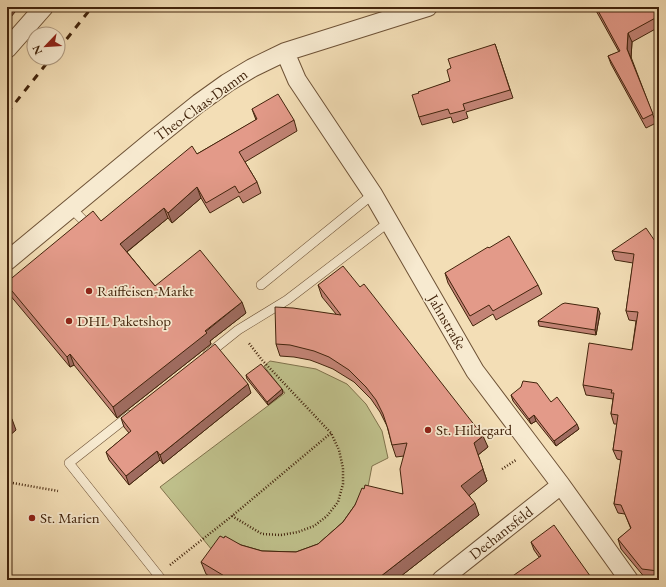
<svg xmlns="http://www.w3.org/2000/svg" width="666" height="587" viewBox="0 0 666 587" font-family="'EB Garamond',serif">
<rect width="100%" height="100%" fill="#f3deb6"/>
<filter id="stains"><feTurbulence type="fractalNoise" baseFrequency=".005" numOctaves="4"/><feColorMatrix values="0 0 0 0 .2 0 0 0 0 .09 0 0 0 0 .02 0 0 0 .5 -.17"/></filter>
<radialGradient id="worn" r=".72"><stop offset=".6" stop-color="#630" stop-opacity="0"/><stop offset="1" stop-color="#630" stop-opacity=".3"/></radialGradient>
<path fill="#bfc08b" stroke="#80724c" d="M 270,361 L 316,369 L 347,384 L 366,404 L 382,431 L 388,458 L 372,466 L 367,492 L 356,516 L 314,549 L 281,559 L 217,556 L 160,487 L 285,393 L 264,366 Z"/>
<g fill="none" stroke-linecap="round" stroke-linejoin="round">
<g stroke="#6e5236" stroke-width="10">
<path id="service" d="M 71,208 L 85,222
M 261,285 L 373,194
M 208,354 L 238,330 L 287,300 L 389,222
M 130,415 L 69,463 L 162,580"/>
</g>
<g stroke="#6e5236" stroke-width="20">
<path id="minor" d="M 7,49 L 44,7
M 285,52 L 297,80 L 373,194 L 475,371 L 561,485 L 629,580
M 7,261 L 153,140 L 199,103 L 227,83 L 252,68 L 285,52 L 428,7
M 441,580 L 561,485"/>
</g>
<path stroke="#42240c" stroke-width="2.5" stroke-dasharray="1 2" stroke-linecap="butt" d="M 502,469 L 516,460
M 7,482 L 58,491
M 232,516 L 262,534 L 281,535 L 298,532 L 314,526 L 327,516 L 338,502 L 343,484 L 343,468 L 339,450 L 331,433 L 262,360 L 248,342
M 170,565 L 232,516 L 331,433"/>
<use href="#service" stroke="#f7ead0" stroke-width="9"/>
<use href="#minor" stroke="#f7ead0" stroke-width="18"/>
<path stroke="#42240c" stroke-width="3" stroke-dasharray="7 7" stroke-linecap="butt" d="M 58,50 L 92,7
M 7,113 L 51,58"/>
</g>
<path fill="#c38476" stroke="#42240c" d="M 579,7 L 584,7 L 580,9 Z
M 594,7 L 659,7 L 659,27 L 632,42 L 631,57 L 656,123 L 646,128 L 611,64 L 608,56 L 619,52 Z
M 495,44 L 513,98 L 466,112 L 468,118 L 453,123 L 451,117 L 422,125 L 419,117 L 419,93 L 450,81 L 451,68 Z
M 252,109 L 294,120 L 297,131 L 245,162 L 257,182 L 261,193 L 243,203 L 239,196 L 210,213 L 201,198 L 172,223 L 168,218 L 127,252 L 155,286 L 246,313 L 210,341 L 211,344 L 117,418 L 74,365 L 70,367 L 9,294 L 7,288 L 7,282 L 101,221 L 197,154 L 256,120 Z
M 659,247 L 659,580 L 655,580 L 646,579 L 621,549 L 618,539 L 631,529 L 625,514 L 618,513 L 614,504 L 621,460 L 617,459 L 613,450 L 617,424 L 614,424 L 611,414 L 613,399 L 586,395 L 583,385 L 632,350 L 636,321 L 629,320 L 626,311 L 633,263 L 615,260 L 612,251 Z
M 445,273 L 538,285 L 542,294 L 496,320 L 493,314 L 473,326 L 448,283 Z
M 318,285 L 360,287 L 488,447 L 478,455 L 487,481 L 469,495 L 479,515 L 396,580 L 215,580 L 206,574 L 201,562 L 224,538 L 241,545 L 262,551 L 296,552 L 318,544 L 343,522 L 355,505 L 364,489 L 403,494 L 404,456 L 396,457 L 392,445 L 387,426 L 380,412 L 371,399 L 354,382 L 333,369 L 318,363 L 310,360 L 294,357 L 280,356 L 276,344 L 336,314 L 322,297 Z
M 600,313 L 596,335 L 539,326 L 538,321 Z
M 246,375 L 282,389 L 283,393 L 268,405 L 247,379 Z
M 251,393 L 163,464 L 160,460 L 129,485 L 109,460 L 106,452 L 129,433 L 124,427 L 121,418 Z
M 511,395 L 551,402 L 579,429 L 556,446 L 536,421 L 531,424 L 513,401 Z
M 531,542 L 573,552 L 539,557 L 534,550 Z"/>
<path fill="#9f6c60" stroke="#42240c" d="M 7,7 L 19,7 L 7,22 Z
M 628,33 L 632,42 L 631,58 L 627,49 Z
M 197,187 L 201,198 L 172,223 L 168,213 Z
M 164,208 L 168,218 L 124,254 L 120,244 Z
M 242,302 L 246,313 L 210,341 L 211,344 L 117,418 L 113,407 Z
M 598,308 L 600,313 L 596,335 L 595,330 Z
M 70,354 L 74,365 L 70,367 L 67,357 Z
M 248,384 L 251,393 L 163,464 L 160,455 Z
M 282,389 L 283,393 L 268,405 L 267,402 Z
M 534,415 L 536,421 L 531,424 L 529,419 Z
M 12,419 L 16,430 L 7,438 L 7,423 Z
M 577,424 L 579,429 L 556,446 L 554,441 Z
M 483,436 L 488,447 L 478,455 L 487,481 L 466,498 L 461,486 L 474,443 Z
M 157,451 L 160,460 L 129,485 L 126,476 Z
M 659,462 L 659,481 L 657,475 Z
M 475,503 L 479,515 L 396,580 L 376,580 Z"/>
<path fill="#e39a89" stroke="#42240c" d="M 596,7 L 659,7 L 659,16 L 628,33 L 627,49 L 653,114 L 643,119 L 608,56 L 620,51 Z
M 495,44 L 510,90 L 463,104 L 465,110 L 450,114 L 448,109 L 419,117 L 412,95 L 419,93 L 418,92 L 450,81 L 447,70 L 451,68 L 448,59 Z
M 278,94 L 294,120 L 239,152 L 257,182 L 239,193 L 235,186 L 206,203 L 197,187 L 168,213 L 164,208 L 120,244 L 155,286 L 200,250 L 242,302 L 205,331 L 207,333 L 113,407 L 70,354 L 67,357 L 7,285 L 7,282 L 93,211 L 101,221 L 192,146 L 197,154 L 257,119 L 252,109 Z
M 646,228 L 659,247 L 659,462 L 657,475 L 659,476 L 659,564 L 658,571 L 642,569 L 618,539 L 631,528 L 621,505 L 614,504 L 622,451 L 613,450 L 618,415 L 611,414 L 614,393 L 611,393 L 612,390 L 583,385 L 589,343 L 632,350 L 638,312 L 626,311 L 634,254 L 612,251 Z
M 509,236 L 538,285 L 493,311 L 489,305 L 470,316 L 445,273 L 488,247 L 489,248 Z
M 343,266 L 360,287 L 364,284 L 483,436 L 474,443 L 483,469 L 461,486 L 475,503 L 376,580 L 225,580 L 226,577 L 201,562 L 220,536 L 224,538 L 225,536 L 241,545 L 262,551 L 296,552 L 318,544 L 343,522 L 355,505 L 362,488 L 364,489 L 365,485 L 403,494 L 400,469 L 407,443 L 392,445 L 388,429 L 383,414 L 376,400 L 366,387 L 349,370 L 329,357 L 314,351 L 290,345 L 276,344 L 275,307 L 293,308 L 341,315 L 318,285 Z
M 565,303 L 598,308 L 595,330 L 538,321 L 562,304 Z
M 215,344 L 248,384 L 160,455 L 157,451 L 126,476 L 106,452 L 131,431 L 121,418 Z
M 261,364 L 282,389 L 267,402 L 246,375 Z
M 523,381 L 537,383 L 551,402 L 557,397 L 577,424 L 554,441 L 534,415 L 529,419 L 511,395 L 521,387 Z
M 7,413 L 12,419 L 7,423 Z
M 554,525 L 573,552 L 593,580 L 507,580 L 541,556 L 531,542 Z
M 488,575 L 492,580 L 482,580 Z"/>
<g fill="#8f2418" stroke="#f7ead0" stroke-width="1.5">
<circle cx="89" cy="291" r="4"/>
<circle cx="69" cy="321" r="4"/>
<circle cx="428" cy="430" r="4"/>
<circle cx="32" cy="518" r="4"/>
</g>
<g text-anchor="middle" stroke-width="3.5" stroke-linejoin="round" paint-order="stroke">
<g font-size="15" fill="#42240c" stroke="#f7ead0">
<text transform="translate(201 105) rotate(-36)" y="5">Theo-Claas-Damm</text>
<text transform="translate(447 322) rotate(60)" y="5">Jahnstraße</text>
<text transform="translate(501 533) rotate(-38)" y="5">Dechantsfeld</text>
</g>
<g font-size="15" fill="#42240c" stroke="#f7ead0" text-anchor="start">
<text x="97" y="296">Raiffeisen-Markt</text>
<text x="77" y="326">DHL Paketshop</text>
<text x="436" y="435">St. Hildegard</text>
<text x="40" y="523">St. Marien</text>
</g>
</g>
<rect width="666" height="587" fill="none" stroke="#f3deb6" stroke-width="24"/>
<rect x="8" y="8" width="650" height="571" fill="none" stroke="#42240c" stroke-width="2"/>
<rect x="12" y="12" width="642" height="563" fill="none" stroke="#42240c"/>
<g transform="translate(46 46) rotate(245)"><circle r="19" fill="#f7ead0" stroke="#af9b82"/>
<path d="M0-3L7 15L0 10L-7 15Z" fill="#8f2418"/>
<text y="-6" font-size="11" font-weight="bold" text-anchor="middle" fill="#42240c">N</text>
</g>
<rect width="100%" height="100%" filter="url(#stains)"/>
<rect width="100%" height="100%" fill="url(#worn)"/>
</svg>
